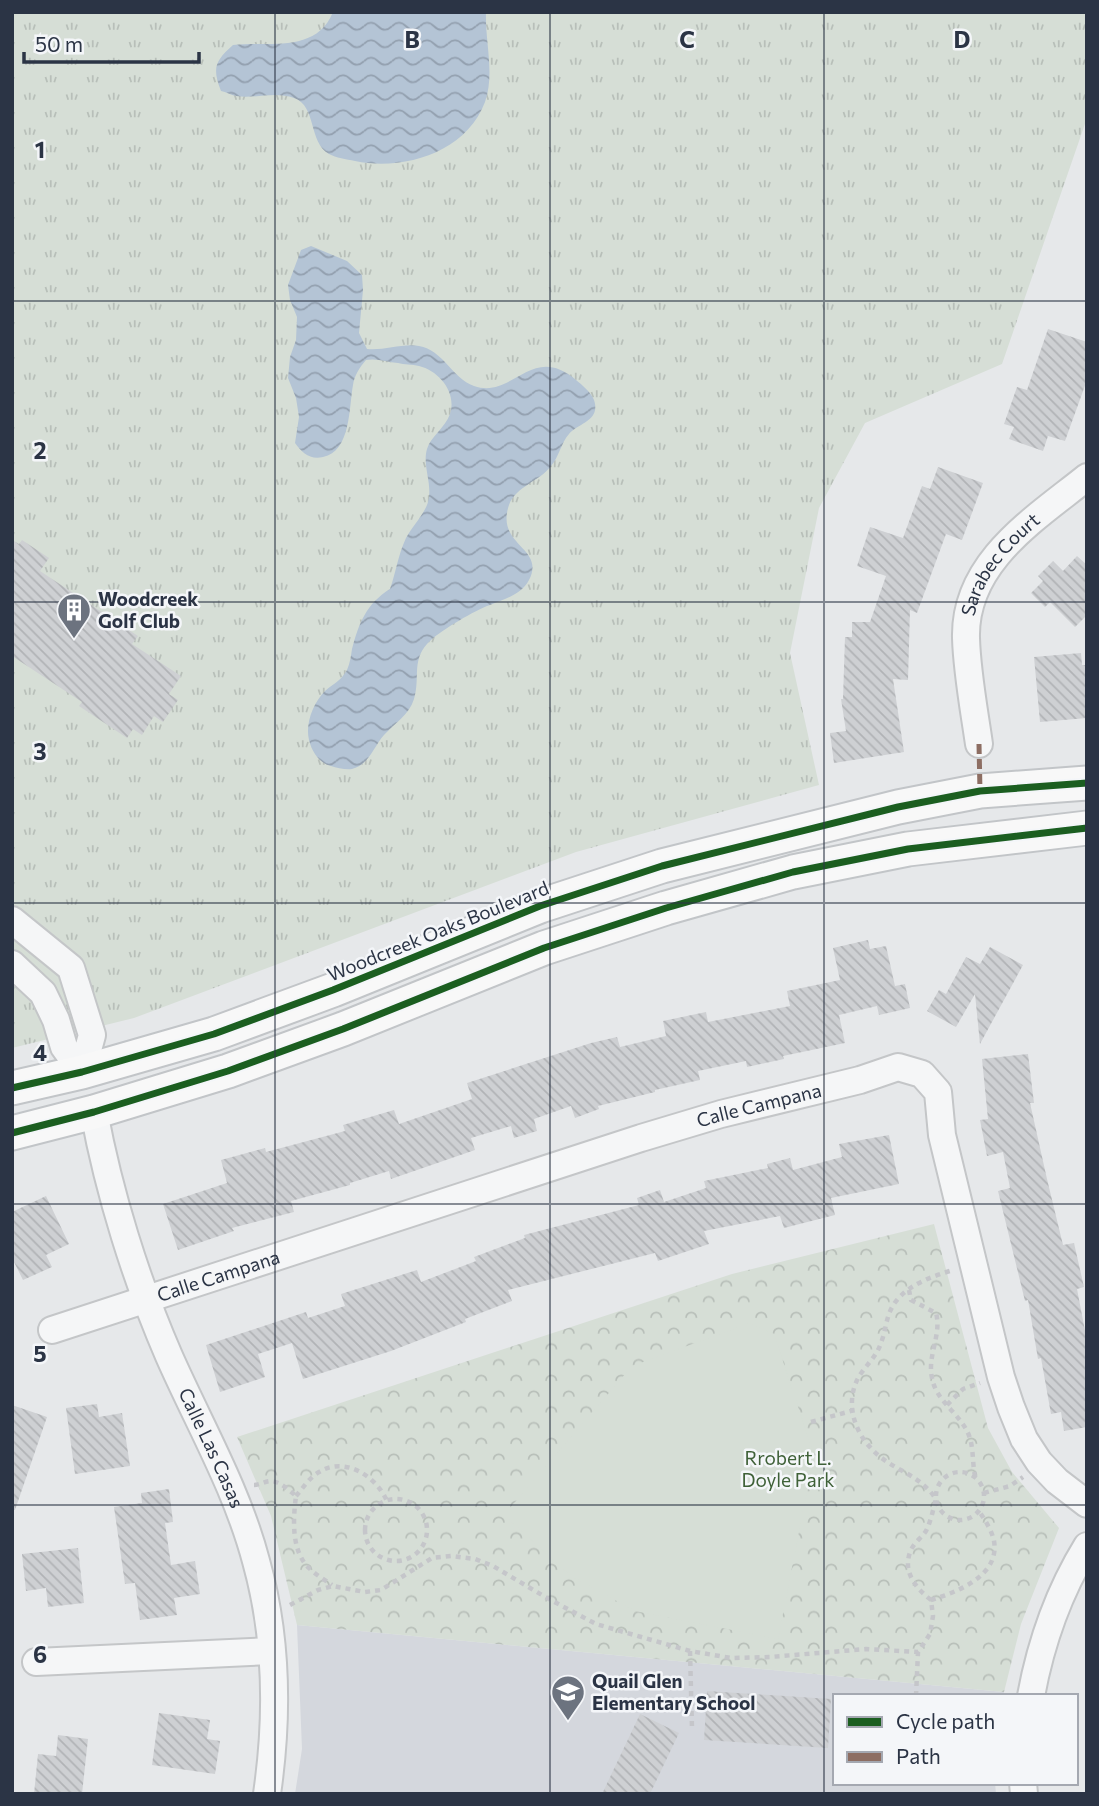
<svg xmlns="http://www.w3.org/2000/svg" width="1099" height="1806" viewBox="0 0 1099 1806" font-family="Commissioner,sans-serif">
<defs>
<pattern id="grass-tufts" width="24" height="20" patternUnits="userSpaceOnUse" patternTransform="scale(1.75)"><rect width="24" height="20" fill="#d6ded6"/><path d="M3 7l-1-3M5 7V3M7 7l1-3M15 17l-1-3M17 17v-4M19 17l1-3" fill="none" stroke="#b8bfb9"/></pattern>
<pattern id="forest-crowns" width="20" height="18" patternUnits="userSpaceOnUse" patternTransform="scale(1.75)"><rect width="20" height="18" fill="#d6ded6"/><path d="M2 6a3 3 0 1 1 6 0M12 15a3 3 0 1 1 6 0" fill="none" stroke="#b8bfb9"/></pattern>
<pattern id="water-waves" width="16" height="10" patternUnits="userSpaceOnUse" patternTransform="scale(1.75)"><rect width="16" height="10" fill="#b4c4d5"/><path d="M0 5q4-4 8 0t8 0" fill="none" stroke="#93a0af"/></pattern>
<pattern id="building-back-hatch" width="6" height="6" patternUnits="userSpaceOnUse" patternTransform="scale(1.75)"><rect width="6" height="6" fill="#ced0d3"/><path d="M-1 5l2 2M0 0l6 6M5-1l2 2" fill="none" stroke="#b1b3b6"/></pattern>
</defs>
<rect width="100%" height="100%" fill="#e6e8ea"/>
<path fill="#d4d7dd" d="M 297,1625 L 1004,1692 L 1003,1696 L 835,1696 L 835,1783 L 995,1783 L 996,1794 L 295,1794 L 302,1749 Z"/>
<path fill="url(#grass-tufts)" d="M 12,12 L 1087,12 L 1087,118 L 1002,364 L 865,423 L 819,508 L 790,653 L 819,785 L 576,852 L 134,1018 L 12,1048 Z"/>
<path fill="url(#forest-crowns)" d="M 934,1224 L 988,1428 L 1012,1472 L 1059,1528 L 1021,1624 L 1004,1692 L 297,1625 L 271,1516 L 237,1437 L 732,1274 Z"/>
<path fill="#d6ded6" d="M 750,1323 L 774,1334 L 814,1455 L 778,1639 L 635,1611 L 571,1576 L 504,1515 L 632,1366 Z"/>
<path fill="url(#water-waves)" d="M 333,12 L 486,12 C 485,42 495,74 485,102 C 466,153 403,171 355,161 C 346,159 336,158 329,154 C 308,142 317,106 294,98 C 275,91 255,99 236,96 C 231,95 226,92 221,91 C 212,68 215,61 233,45 C 268,41 316,54 333,12 Z
M 311,246 L 347,261 L 362,275 L 363,290 L 359,333 L 367,349 C 383,351 403,343 419,346 C 443,350 452,378 474,386 C 513,400 531,342 576,380 C 582,385 591,392 594,400 C 601,421 578,423 569,434 C 561,443 559,457 551,466 C 539,482 516,486 509,505 C 495,546 546,547 529,580 C 521,595 504,599 490,605 C 475,610 442,630 431,640 C 410,659 421,676 414,699 C 409,715 395,723 384,735 C 374,746 369,765 352,769 C 346,770 337,768 331,766 C 319,763 312,752 309,740 C 305,724 313,703 325,691 C 334,683 340,682 347,670 C 350,663 351,656 352,649 C 359,623 366,604 390,589 C 396,572 398,555 406,538 C 412,527 425,513 428,502 C 433,484 422,466 427,449 C 431,436 445,428 450,414 C 457,392 439,371 419,366 C 412,364 404,365 398,363 C 387,362 377,358 366,360 C 360,367 354,376 353,385 C 349,406 351,452 323,457 C 310,460 302,453 295,443 L 299,417 L 296,398 L 288,378 L 290,357 L 296,340 L 297,317 L 290,300 L 288,285 L 301,250 Z"/>
<path fill="url(#building-back-hatch)" d="M 1048,329 L 1087,342 L 1087,380 L 1065,441 L 1048,436 L 1043,451 L 1009,439 L 1014,427 L 1004,424 L 1017,387 L 1027,390 Z
M 938,467 L 983,483 L 962,540 L 946,534 L 917,613 L 910,610 L 908,680 L 893,679 L 904,752 L 834,763 L 830,733 L 846,731 L 841,699 L 843,699 L 845,637 L 852,637 L 852,622 L 870,622 L 886,576 L 857,566 L 870,527 L 903,538 L 922,486 L 930,489 Z
M 12,540 L 19,544 L 22,540 L 49,558 L 40,571 L 138,636 L 132,644 L 181,676 L 169,694 L 178,700 L 163,722 L 154,716 L 142,735 L 133,729 L 127,738 L 79,706 L 82,702 L 12,656 Z
M 1077,556 L 1087,565 L 1087,615 L 1075,627 L 1050,602 L 1045,607 L 1031,593 L 1043,581 L 1038,576 L 1053,561 L 1063,571 Z
M 1081,653 L 1082,665 L 1087,665 L 1087,718 L 1040,722 L 1034,657 Z
M 868,940 L 870,949 L 886,946 L 895,986 L 905,984 L 910,1008 L 879,1015 L 877,1006 L 839,1015 L 845,1043 L 783,1056 L 784,1059 L 747,1067 L 746,1061 L 698,1071 L 700,1080 L 655,1090 L 655,1092 L 598,1106 L 599,1109 L 575,1118 L 571,1106 L 534,1119 L 537,1131 L 514,1138 L 511,1126 L 471,1138 L 475,1150 L 391,1179 L 389,1171 L 350,1183 L 350,1185 L 291,1201 L 294,1212 L 232,1228 L 234,1231 L 178,1250 L 163,1204 L 227,1183 L 221,1160 L 265,1148 L 266,1152 L 345,1131 L 343,1125 L 394,1110 L 399,1124 L 472,1099 L 467,1083 L 591,1043 L 617,1037 L 620,1047 L 666,1036 L 663,1021 L 706,1012 L 708,1022 L 790,1006 L 787,991 L 840,980 L 833,948 Z
M 990,947 L 1023,965 L 980,1044 L 975,994 L 956,1027 L 927,1011 L 939,990 L 946,994 L 966,957 L 980,964 Z
M 1028,1054 L 1034,1103 L 1030,1103 L 1047,1179 L 1063,1245 L 1074,1243 L 1084,1287 L 1077,1289 L 1087,1341 L 1087,1427 L 1064,1431 L 1061,1412 L 1051,1414 L 1041,1358 L 1038,1359 L 1028,1300 L 1025,1301 L 998,1191 L 1010,1188 L 1003,1152 L 987,1156 L 980,1120 L 988,1119 L 982,1059 Z
M 889,1135 L 899,1184 L 831,1198 L 835,1215 L 784,1228 L 780,1216 L 704,1231 L 709,1244 L 658,1261 L 655,1253 L 508,1290 L 512,1301 L 465,1319 L 466,1322 L 391,1351 L 303,1379 L 292,1343 L 258,1354 L 265,1377 L 220,1392 L 206,1345 L 306,1312 L 308,1318 L 345,1306 L 341,1294 L 417,1270 L 421,1282 L 476,1261 L 474,1257 L 525,1238 L 524,1235 L 639,1205 L 637,1198 L 660,1190 L 664,1202 L 706,1188 L 704,1181 L 768,1168 L 767,1164 L 790,1158 L 793,1170 L 842,1157 L 839,1144 Z
M 46,1196 L 69,1244 L 46,1255 L 52,1267 L 23,1280 L 12,1258 L 12,1212 Z
M 97,1404 L 99,1417 L 122,1413 L 130,1466 L 75,1474 L 66,1408 Z
M 12,1405 L 47,1417 L 15,1510 L 12,1510 Z
M 169,1489 L 173,1522 L 165,1523 L 171,1565 L 195,1561 L 200,1594 L 174,1598 L 177,1615 L 140,1620 L 135,1583 L 125,1584 L 114,1507 L 142,1503 L 141,1493 Z
M 78,1548 L 84,1603 L 48,1607 L 46,1588 L 26,1591 L 22,1554 Z
M 707,1691 L 831,1699 L 828,1748 L 704,1740 Z
M 159,1713 L 210,1720 L 207,1739 L 220,1741 L 215,1774 L 152,1765 Z
M 640,1714 L 679,1733 L 650,1794 L 602,1794 Z
M 58,1735 L 88,1739 L 82,1794 L 34,1794 L 38,1754 L 56,1756 Z"/>
<g fill="none" stroke-linecap="round" stroke-linejoin="round">
<g stroke="#c4c6c8" stroke-width="30">
<g id="minor">
<path id="s1" d="M 979,744 C 974,709 967,673 966,638 C 964,562 1035,519 1087,477"/>
<path d="M 12,920 L 71,968 L 92,1035 L 82,1072"/>
<path d="M 12,964 L 43,993 L 56,1020 L 64,1047 L 82,1072"/>
<path id="s2" d="M 94,1112 C 109,1193 136,1280 169,1356 C 199,1424 237,1489 256,1561 C 277,1636 278,1718 267,1794"/>
<path id="s3" d="M 52,1330 L 641,1138 L 721,1114 L 860,1080 L 898,1067 L 922,1074 L 938,1092 L 942,1135 L 1001,1377 L 1011,1407 L 1024,1439 L 1039,1462 L 1057,1481 L 1087,1504"/>
<path d="M 36,1662 L 271,1651"/>
<path d="M 1031,1696 C 1041,1642 1058,1593 1087,1546"/>
<path d="M 1023,1783 L 1024,1794"/>
</g>
</g>
<g stroke="#c2c5c8" stroke-width="37">
<path id="major" d="M 12,1088 L 82,1072 L 214,1034 L 333,990 L 540,906 L 662,866 L 898,807 L 980,791 L 1087,783
M 12,1133 L 94,1112 L 228,1071 L 343,1029 L 544,948 L 666,908 L 793,872 L 908,849 L 1087,828"/>
</g>
<path stroke="#c5c6ca" stroke-width="4.5" stroke-dasharray="5 5" stroke-linecap="butt" d="M 909,1290 L 911,1300 L 936,1313 C 942,1335 927,1355 932,1378 C 936,1401 959,1413 968,1433 C 974,1446 972,1462 975,1476
M 947,1405 L 963,1389 L 980,1383
M 811,1422 L 851,1411
M936 1496a24 24 0 1 1 48 0a24 24 0 1 1-48 0Z
M 254,1485 C 260,1485 265,1481 271,1481 C 281,1482 289,1490 296,1496 C 293,1519 291,1551 309,1568 C 316,1575 325,1580 332,1585
M 984,1493 L 1010,1486 L 1023,1477
M 296,1496 C 303,1488 309,1478 319,1472 C 345,1456 376,1476 387,1501
M365 1530a31 31 0 1 1 62 0a31 31 0 1 1-62 0Z
M 931,1600 C 957,1592 1000,1576 994,1541 C 992,1531 985,1520 979,1511
M 290,1605 L 318,1590 L 333,1586 L 365,1592 L 381,1590 L 432,1558 L 451,1556 L 475,1559 L 493,1566 L 547,1598 L 596,1624 L 690,1651 L 731,1658 L 770,1657 L 866,1649 L 918,1652
M 690,1651 L 692,1729
M 916,1696 L 918,1652 L 930,1634 L 933,1616 L 931,1600 C 914,1587 901,1569 912,1548 C 915,1542 922,1537 926,1531 C 931,1521 933,1510 936,1499 C 917,1471 890,1471 869,1446 C 851,1426 845,1395 862,1372 C 870,1361 878,1354 882,1340 C 887,1326 886,1313 897,1300 C 910,1284 933,1276 953,1270"/>
<use href="#minor" stroke="#f5f6f7" stroke-width="26"/>
<use href="#major" stroke="#f8f8f8" stroke-width="33"/>
<path stroke="#8d6e63" stroke-width="5" stroke-dasharray="10 5" stroke-linecap="butt" d="M 979,744 L 980,791"/>
<g stroke="#f4f6f9" stroke-width="11">
<path id="cycleway" d="M 12,1088 L 82,1072 L 214,1034 L 333,990 L 540,906 L 662,866 L 898,807 L 980,791 L 1087,783
M 12,1133 L 94,1112 L 228,1071 L 343,1029 L 544,948 L 666,908 L 793,872 L 908,849 L 1087,828"/>
</g>
<use href="#cycleway" stroke="#1b5e20" stroke-width="7"/>
</g>
<path fill="none" stroke="#2b3445" stroke-width="2" stroke-opacity="0.55" d="M 275,12 L 275,1794M 550,12 L 550,1794M 824,12 L 824,1794M 12,301 L 1087,301M 12,602 L 1087,602M 12,903 L 1087,903M 12,1204 L 1087,1204M 12,1505 L 1087,1505"/>
<defs>
<g id="building-pin" transform="scale(1.75)"><path d="M0 17L-7.5 6A9.5 9.5 0 1 1 7.5 6Z" fill="#6c737f" stroke="#f4f6f9"/><path d="M-4-6H4V6H1V3H-1V6H-4ZM-2.5-4.3h1.7v1.8h-1.7ZM.8-4.3h1.7v1.8H.8ZM-2.5-1h1.7V.8h-1.7ZM.8-1h1.7V.8H.8Z" fill="#fff"/></g>
<g id="school-pin" transform="scale(1.75)"><path d="M0 17L-7.5 6A9.5 9.5 0 1 1 7.5 6Z" fill="#6c737f" stroke="#f4f6f9"/><path d="M0-5L7-2L0 1L-7-2ZM-4 1L0 2.5L4 1V4Q0 6-4 4Z" fill="#fff"/></g>
</defs>
<g fill-rule="evenodd">
<use href="#building-pin" x="74" y="610"/>
<use href="#school-pin" x="568" y="1692"/>
</g>
<g text-anchor="middle" stroke-width="5" stroke-linejoin="round" paint-order="stroke">
<g font-size="19" fill="#2b3445" stroke="#f4f6f9">
<text dy="7" stroke="none"><textPath href="#s1" startOffset="191">Sarabec Court</textPath></text>
<text transform="translate(438 931) rotate(-22)" y="7">Woodcreek Oaks Boulevard</text>
<text dy="7" stroke="none"><textPath href="#s3" startOffset="742">Calle Campana</textPath></text>
<text dy="7" stroke="none"><textPath href="#s3" startOffset="175">Calle Campana</textPath></text>
<text dy="7" stroke="none"><textPath href="#s2" startOffset="357">Calle Las Casas</textPath></text>
</g>
<g font-size="19" font-weight="bold" fill="#2b3445" stroke="#f4f6f9" text-anchor="start">
<text x="98" y="606">Woodcreek<tspan x="98" dy="22">Golf Club</tspan></text>
<text x="592" y="1688">Quail Glen<tspan x="592" dy="22">Elementary School</tspan></text>
</g>
<g font-size="19" fill="#3f6138" stroke="#f4f6f9">
<text x="788" y="1465">Rrobert L.<tspan x="788" dy="22">Doyle Park</tspan></text>
</g>
</g>
<g font-size="23" text-anchor="middle" font-weight="bold" fill="#2b3445" stroke="#f4f6f9" stroke-width="5" stroke-linejoin="round" paint-order="stroke">
<text x="412" y="48">B</text>
<text x="687" y="48">C</text>
<text x="962" y="48">D</text>
<text x="40" y="158">1</text>
<text x="40" y="459">2</text>
<text x="40" y="760">3</text>
<text x="40" y="1061">4</text>
<text x="40" y="1362">5</text>
<text x="40" y="1663">6</text>
</g>
<rect width="1099" height="1806" fill="none" stroke="#2b3445" stroke-width="28"/>
<rect x="833" y="1694" width="245" height="91" fill="#f4f6f9" stroke="#a4a8b1" stroke-width="2"/>
<rect x="847" y="1717" width="35" height="10" fill="#1b5e20" stroke="#a4a8b1" stroke-width="2"/>
<text x="896" y="1729" font-size="21" fill="#2b3445">Cycle path</text>
<rect x="847" y="1752" width="35" height="10" fill="#8d6e63" stroke="#a4a8b1" stroke-width="2"/>
<text x="896" y="1764" font-size="21" fill="#2b3445">Path</text>
<path d="M24 52v10h175v-10" fill="none" stroke="#2b3445" stroke-width="3.5"/>
<text x="35" y="52" font-size="21" fill="#2b3445" stroke="#f4f6f9" stroke-width="5" paint-order="stroke">50 m</text>
</svg>
